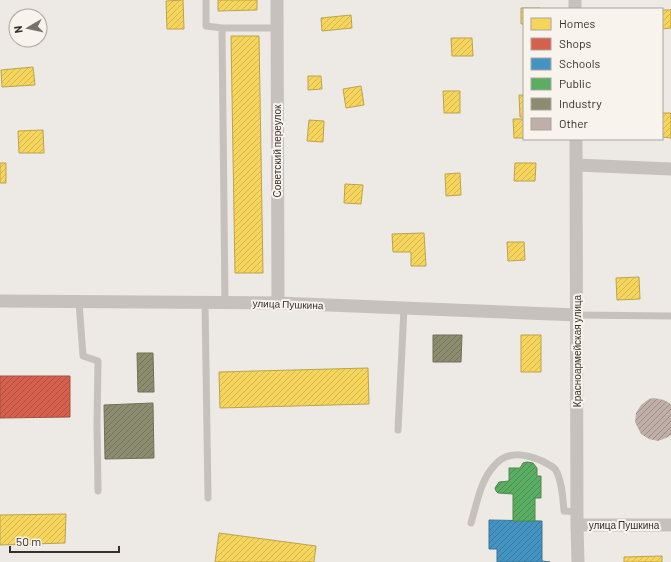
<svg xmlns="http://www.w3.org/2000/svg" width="671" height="562" viewBox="0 0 671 562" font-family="Barlow,sans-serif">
<defs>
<pattern id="homes-hatch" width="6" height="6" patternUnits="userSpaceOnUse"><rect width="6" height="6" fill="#f6d55c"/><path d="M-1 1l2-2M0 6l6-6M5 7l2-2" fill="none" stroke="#d4b750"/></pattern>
<pattern id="shops-hatch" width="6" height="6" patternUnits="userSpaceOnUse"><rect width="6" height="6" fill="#d6604d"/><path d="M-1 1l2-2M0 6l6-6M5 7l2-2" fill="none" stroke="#ae5040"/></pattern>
<pattern id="schools-hatch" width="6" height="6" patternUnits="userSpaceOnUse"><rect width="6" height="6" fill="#4393c3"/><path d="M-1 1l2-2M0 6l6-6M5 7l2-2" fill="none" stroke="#39789f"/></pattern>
<pattern id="public-hatch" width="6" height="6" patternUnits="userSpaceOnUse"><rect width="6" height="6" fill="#5aae61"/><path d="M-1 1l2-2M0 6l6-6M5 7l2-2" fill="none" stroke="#4b8e50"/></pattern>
<pattern id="industry-hatch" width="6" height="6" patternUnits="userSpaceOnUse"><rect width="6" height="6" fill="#8c8c6e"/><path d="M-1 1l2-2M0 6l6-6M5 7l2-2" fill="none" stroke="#73735b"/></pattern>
<pattern id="building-hatch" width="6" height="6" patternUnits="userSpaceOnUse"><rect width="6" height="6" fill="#bfafa8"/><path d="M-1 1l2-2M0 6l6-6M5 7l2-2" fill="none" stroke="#9c8f89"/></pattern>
</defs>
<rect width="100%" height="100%" fill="#ede9e4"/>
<path fill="url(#homes-hatch)" stroke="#bda34d" d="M 183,0 L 184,29 L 167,29 L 166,1 Z
M 218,0 L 257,0 L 257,10 L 218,11 Z
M 521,8 L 540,8 L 540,9 L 524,9 L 524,24 L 521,24 Z
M 662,10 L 671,10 L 671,28 L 662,29 Z
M 351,15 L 352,28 L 322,31 L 321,18 Z
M 231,36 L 259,36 L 263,273 L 235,273 Z
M 451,38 L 472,38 L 473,56 L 452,56 Z
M 33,67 L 35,85 L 2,87 L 1,70 Z
M 308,76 L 321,76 L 322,89 L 308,90 Z
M 361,86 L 364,105 L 346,108 L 343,89 Z
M 443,91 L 460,91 L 460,113 L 444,113 Z
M 519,95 L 524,95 L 524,117 L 520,117 Z
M 662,113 L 671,113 L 671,138 L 662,137 Z
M 513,119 L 524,119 L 524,138 L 514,138 Z
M 309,120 L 324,121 L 323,142 L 307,141 Z
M 43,130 L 44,153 L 19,153 L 18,131 Z
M 0,163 L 6,163 L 6,183 L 0,183 Z
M 515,163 L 536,163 L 535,181 L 514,181 Z
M 460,173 L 461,195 L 446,196 L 445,174 Z
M 345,184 L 363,185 L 361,204 L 344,203 Z
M 424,233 L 426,266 L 411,266 L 411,252 L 393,252 L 392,234 Z
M 507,242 L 524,242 L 525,260 L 508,261 Z
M 639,277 L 640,299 L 617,300 L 616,278 Z
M 521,335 L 541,335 L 541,372 L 521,372 Z
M 368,368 L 369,404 L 220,408 L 219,372 Z
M 66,514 L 65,543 L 0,545 L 0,515 Z
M 219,533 L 316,546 L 314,562 L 215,562 Z
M 662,556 L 662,562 L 624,562 L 624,557 Z"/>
<path fill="url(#shops-hatch)" stroke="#a65143" d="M 0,376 L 70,376 L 70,417 L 0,418 Z"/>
<path fill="url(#schools-hatch)" stroke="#3f7595" d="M 489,520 L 542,521 L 542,561 L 550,562 L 497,562 L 497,549 L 489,549 Z"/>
<path fill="url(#public-hatch)" stroke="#508851" d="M 527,462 L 533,463 L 537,468 L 537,476 L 541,476 L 541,498 L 535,498 L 535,521 L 513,521 L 513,494 L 498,493 L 496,491 L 495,488 L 499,482 L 509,481 L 509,468 L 520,468 L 523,463 Z"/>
<path fill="url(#industry-hatch)" stroke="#72705a" d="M 433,335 L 462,335 L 461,362 L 433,362 Z
M 137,353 L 153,353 L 154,392 L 138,392 Z
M 153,403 L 154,458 L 105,459 L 104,405 Z"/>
<path fill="url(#building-hatch)" d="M 654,398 L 664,400 L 671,404 L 671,435 L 666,438 L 658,441 L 649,439 L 641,434 L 635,422 L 636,413 L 641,405 L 649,399 Z"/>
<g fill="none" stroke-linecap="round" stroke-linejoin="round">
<path stroke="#c6c1bd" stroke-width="7" d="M 206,0 L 206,26 L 222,28 L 277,28
M 222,28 L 225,303
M 79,302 L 83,356 L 98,361 L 97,425 L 98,491
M 205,302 L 208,498
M 577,315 L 671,316
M 398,430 L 404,308
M 471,523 C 477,504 480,481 494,466 C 507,450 525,454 542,461 C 546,463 552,466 555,469 C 562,479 563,500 564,511 L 577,512"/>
<path stroke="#c6c1bd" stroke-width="13" d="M 277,0 L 278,303
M 575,0 L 575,9
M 576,139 L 577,525 L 578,562
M 577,165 L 671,169
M 0,301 L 278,303 L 577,315
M 577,525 L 671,525"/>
</g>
<g text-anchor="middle" stroke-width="4" stroke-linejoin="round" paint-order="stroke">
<g font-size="10" fill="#372f2b" stroke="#f8f3ec">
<text transform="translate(277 151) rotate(-90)" y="4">Советский переулок</text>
<text transform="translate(288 304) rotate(2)" y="4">улица Пушкина</text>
<text transform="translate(577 351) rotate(-90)" y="4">Красноармейская улица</text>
<text x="624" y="529">улица Пушкина</text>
</g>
</g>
<rect x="523" y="8" width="140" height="132" fill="#f8f3ec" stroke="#aba59f"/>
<rect x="531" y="18" width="20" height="12" fill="#f6d55c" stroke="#aba59f"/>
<text x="559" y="28" font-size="12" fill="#372f2b">Homes</text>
<rect x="531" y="38" width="20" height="12" fill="#d6604d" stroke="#aba59f"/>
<text x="559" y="48" font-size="12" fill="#372f2b">Shops</text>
<rect x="531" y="58" width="20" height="12" fill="#4393c3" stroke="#aba59f"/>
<text x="559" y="68" font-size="12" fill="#372f2b">Schools</text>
<rect x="531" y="78" width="20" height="12" fill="#5aae61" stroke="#aba59f"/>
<text x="559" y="88" font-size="12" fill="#372f2b">Public</text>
<rect x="531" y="98" width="20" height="12" fill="#8c8c6e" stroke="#aba59f"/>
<text x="559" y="108" font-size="12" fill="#372f2b">Industry</text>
<rect x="531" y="118" width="20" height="12" fill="#bfafa8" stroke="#aba59f"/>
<text x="559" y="128" font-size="12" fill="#372f2b">Other</text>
<g transform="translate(28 28) rotate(261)"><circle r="19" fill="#f8f3ec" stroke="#aba59f"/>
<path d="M0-3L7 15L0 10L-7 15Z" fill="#77706c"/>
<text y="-6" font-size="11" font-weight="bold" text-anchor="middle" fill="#372f2b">N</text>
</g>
<path d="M10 546v6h109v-6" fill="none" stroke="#372f2b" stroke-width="2"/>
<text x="16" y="546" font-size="12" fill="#372f2b" stroke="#f8f3ec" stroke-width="3" paint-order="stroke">50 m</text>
</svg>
